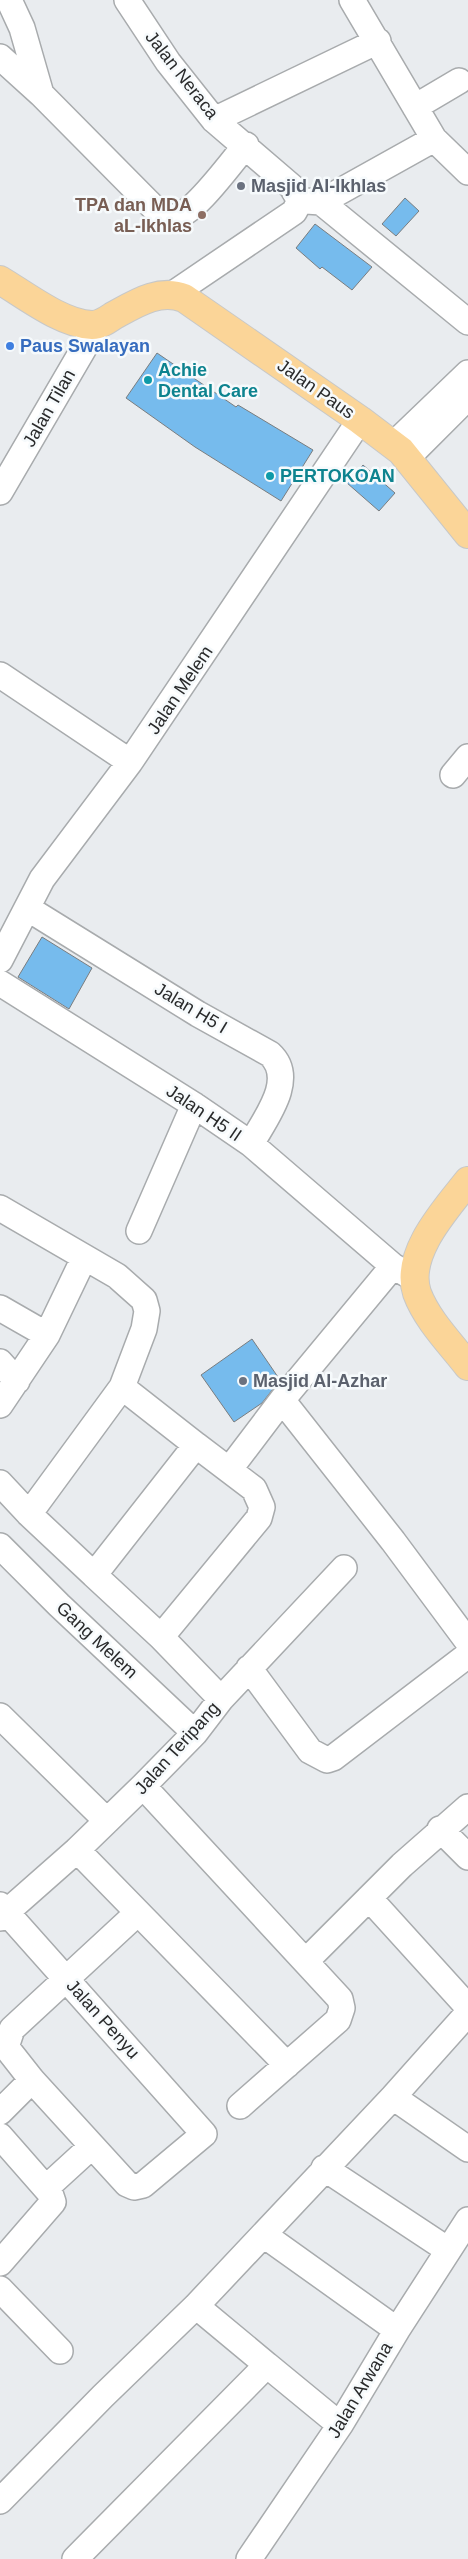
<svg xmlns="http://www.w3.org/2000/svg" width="468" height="2559" viewBox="0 0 468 2559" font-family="Arial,sans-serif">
<rect width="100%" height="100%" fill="#e9ecef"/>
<path fill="#76bbed" stroke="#7a7d7f" d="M 405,198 L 419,211 L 396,236 L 382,224 Z
M 315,224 L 372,267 L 352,290 L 322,267 L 320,269 L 296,248 Z
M 157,353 L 236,407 L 238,405 L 313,450 L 281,501 L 195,447 L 126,398 Z
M 363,465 L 395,493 L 379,511 L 347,483 Z
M 42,937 L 92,968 L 69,1009 L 18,977 Z
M 252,1339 L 280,1380 L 262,1403 L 234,1422 L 201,1375 Z"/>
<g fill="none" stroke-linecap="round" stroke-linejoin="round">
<g stroke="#a8abad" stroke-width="28">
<path id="minor" d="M 9,0 L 22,28 L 41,94
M 127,0 L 168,62 L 214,120 L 292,187 L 300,201 L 294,212 L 173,294
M 352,0 L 434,139 L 468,172
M 0,57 L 41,94 L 148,202 C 155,209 163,218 174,217 C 194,215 232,161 246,145
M 415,107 L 459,81
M 214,120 L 378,41
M 306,201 L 321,202 L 434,139
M 321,202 L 468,322
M 393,445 L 468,373
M 408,457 L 468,397
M 0,492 L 98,324
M 0,675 L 130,762
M 453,775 L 468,757
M 27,908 L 198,1014 L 270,1054 C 297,1079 265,1119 251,1144
M 0,960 L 42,879 L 130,762 L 360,420
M 0,983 L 194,1105 L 251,1144 L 393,1266 L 415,1279
M 0,1208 L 117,1276 L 144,1300 L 147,1311 L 144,1329 L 122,1387 L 29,1514
M 139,1231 L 194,1105
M 0,1308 L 47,1335
M 0,1362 L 17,1381
M 122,1387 L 196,1445
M 282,1400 L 393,1541 L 468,1642
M 0,1405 L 47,1335 L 84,1258
M 229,1470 L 282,1400 L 393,1266
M 0,1483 L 29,1514 L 94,1575 L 196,1445 L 254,1489 L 262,1507 L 259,1518 L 161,1637 L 221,1699
M 0,1546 L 59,1605 L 195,1733
M 94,1575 L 161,1637
M 249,1668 L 310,1751 L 327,1760 L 333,1758 L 468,1655
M 0,1716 L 107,1821
M 143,1786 L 340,1999 L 342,2008 L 338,2020 L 240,2106
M 440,1829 L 468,1857
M 77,1850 L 287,2065
M 369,1898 L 468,2007
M 0,1905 L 204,2134 L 143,2185 L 134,2187 L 127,2184 L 32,2080 L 6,2047 L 12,2029 L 131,1919
M 0,1918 L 77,1850 L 143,1786 L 195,1733 L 221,1699 L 344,1568
M 306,1961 L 402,1865 L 468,1807
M 393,2097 L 468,2149
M 0,2112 L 32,2080
M 0,2136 L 50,2193 L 53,2202 L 0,2263
M 324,2168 L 448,2250
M 46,2188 L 92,2146
M 264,2235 L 397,2330
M 0,2289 L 60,2351
M 267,2365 L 340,2425
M 0,2501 L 103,2396 L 196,2306 L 393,2097 L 468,2013
M 75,2559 L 267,2365 L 196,2306
M 249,2559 L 340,2425 L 397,2330 L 468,2220"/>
</g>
<g stroke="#c7c8c8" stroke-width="30">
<path id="major" d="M 0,280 C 25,295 62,324 92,325 C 100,325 107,320 113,316 C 135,304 159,288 184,298 L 360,420 L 401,451 L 468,534
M 468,1181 C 446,1209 404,1254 417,1293 C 427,1320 451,1344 468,1366"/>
</g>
<use href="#minor" stroke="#fff" stroke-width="25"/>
<use href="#major" stroke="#fbd598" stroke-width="28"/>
</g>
<g fill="#6b7280" stroke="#f6fafc" stroke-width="2">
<circle cx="241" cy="186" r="5"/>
<circle cx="243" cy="1381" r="5"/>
</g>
<circle fill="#8d6e63" stroke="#f6fafc" stroke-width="2" cx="202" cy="215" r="5"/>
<circle fill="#3f7fe0" stroke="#f6fafc" stroke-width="2" cx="10" cy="346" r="5"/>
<g fill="#0f9aa8" stroke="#f6fafc" stroke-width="2">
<circle cx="148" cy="380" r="5"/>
<circle cx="270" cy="476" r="5"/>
</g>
<g text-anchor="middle" stroke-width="5" stroke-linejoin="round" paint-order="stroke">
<g font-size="18" fill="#292a2b" stroke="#f6fafc">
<text transform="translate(182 75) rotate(52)" y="6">Jalan Neraca</text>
<text transform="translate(316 389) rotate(35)" y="6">Jalan Paus</text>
<text transform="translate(49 408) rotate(-60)" y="6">Jalan Tilan</text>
<text transform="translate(180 690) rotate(-56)" y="6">Jalan Melem</text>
<text transform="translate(191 1008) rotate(31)" y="6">Jalan H5 I</text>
<text transform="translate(204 1113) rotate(34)" y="6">Jalan H5 II</text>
<text transform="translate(97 1640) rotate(43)" y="6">Gang Melem</text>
<text transform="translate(177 1748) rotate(-48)" y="6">Jalan Teripang</text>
<text transform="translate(103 2019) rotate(48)" y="6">Jalan Penyu</text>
<text transform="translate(360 2390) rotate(-59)" y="6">Jalan Arwana</text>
</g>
<g font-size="18" font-weight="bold" fill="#5b616d" stroke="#f6fafc" text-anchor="start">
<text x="251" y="192">Masjid Al-Ikhlas</text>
<text x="253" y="1387">Masjid Al-Azhar</text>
</g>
<g font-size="18" font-weight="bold" fill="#785e54" stroke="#f6fafc" text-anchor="end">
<text x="192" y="211">TPA dan MDA<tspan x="192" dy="21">aL-Ikhlas</tspan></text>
</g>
<g font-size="18" font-weight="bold" fill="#366cbe" stroke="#f6fafc" text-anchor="start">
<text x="20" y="352">Paus Swalayan</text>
</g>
<g font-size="18" font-weight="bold" fill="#0d838f" stroke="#f6fafc" text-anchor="start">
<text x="158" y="376">Achie<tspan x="158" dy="21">Dental Care</tspan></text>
<text x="280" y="482">PERTOKOAN</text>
</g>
</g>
</svg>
